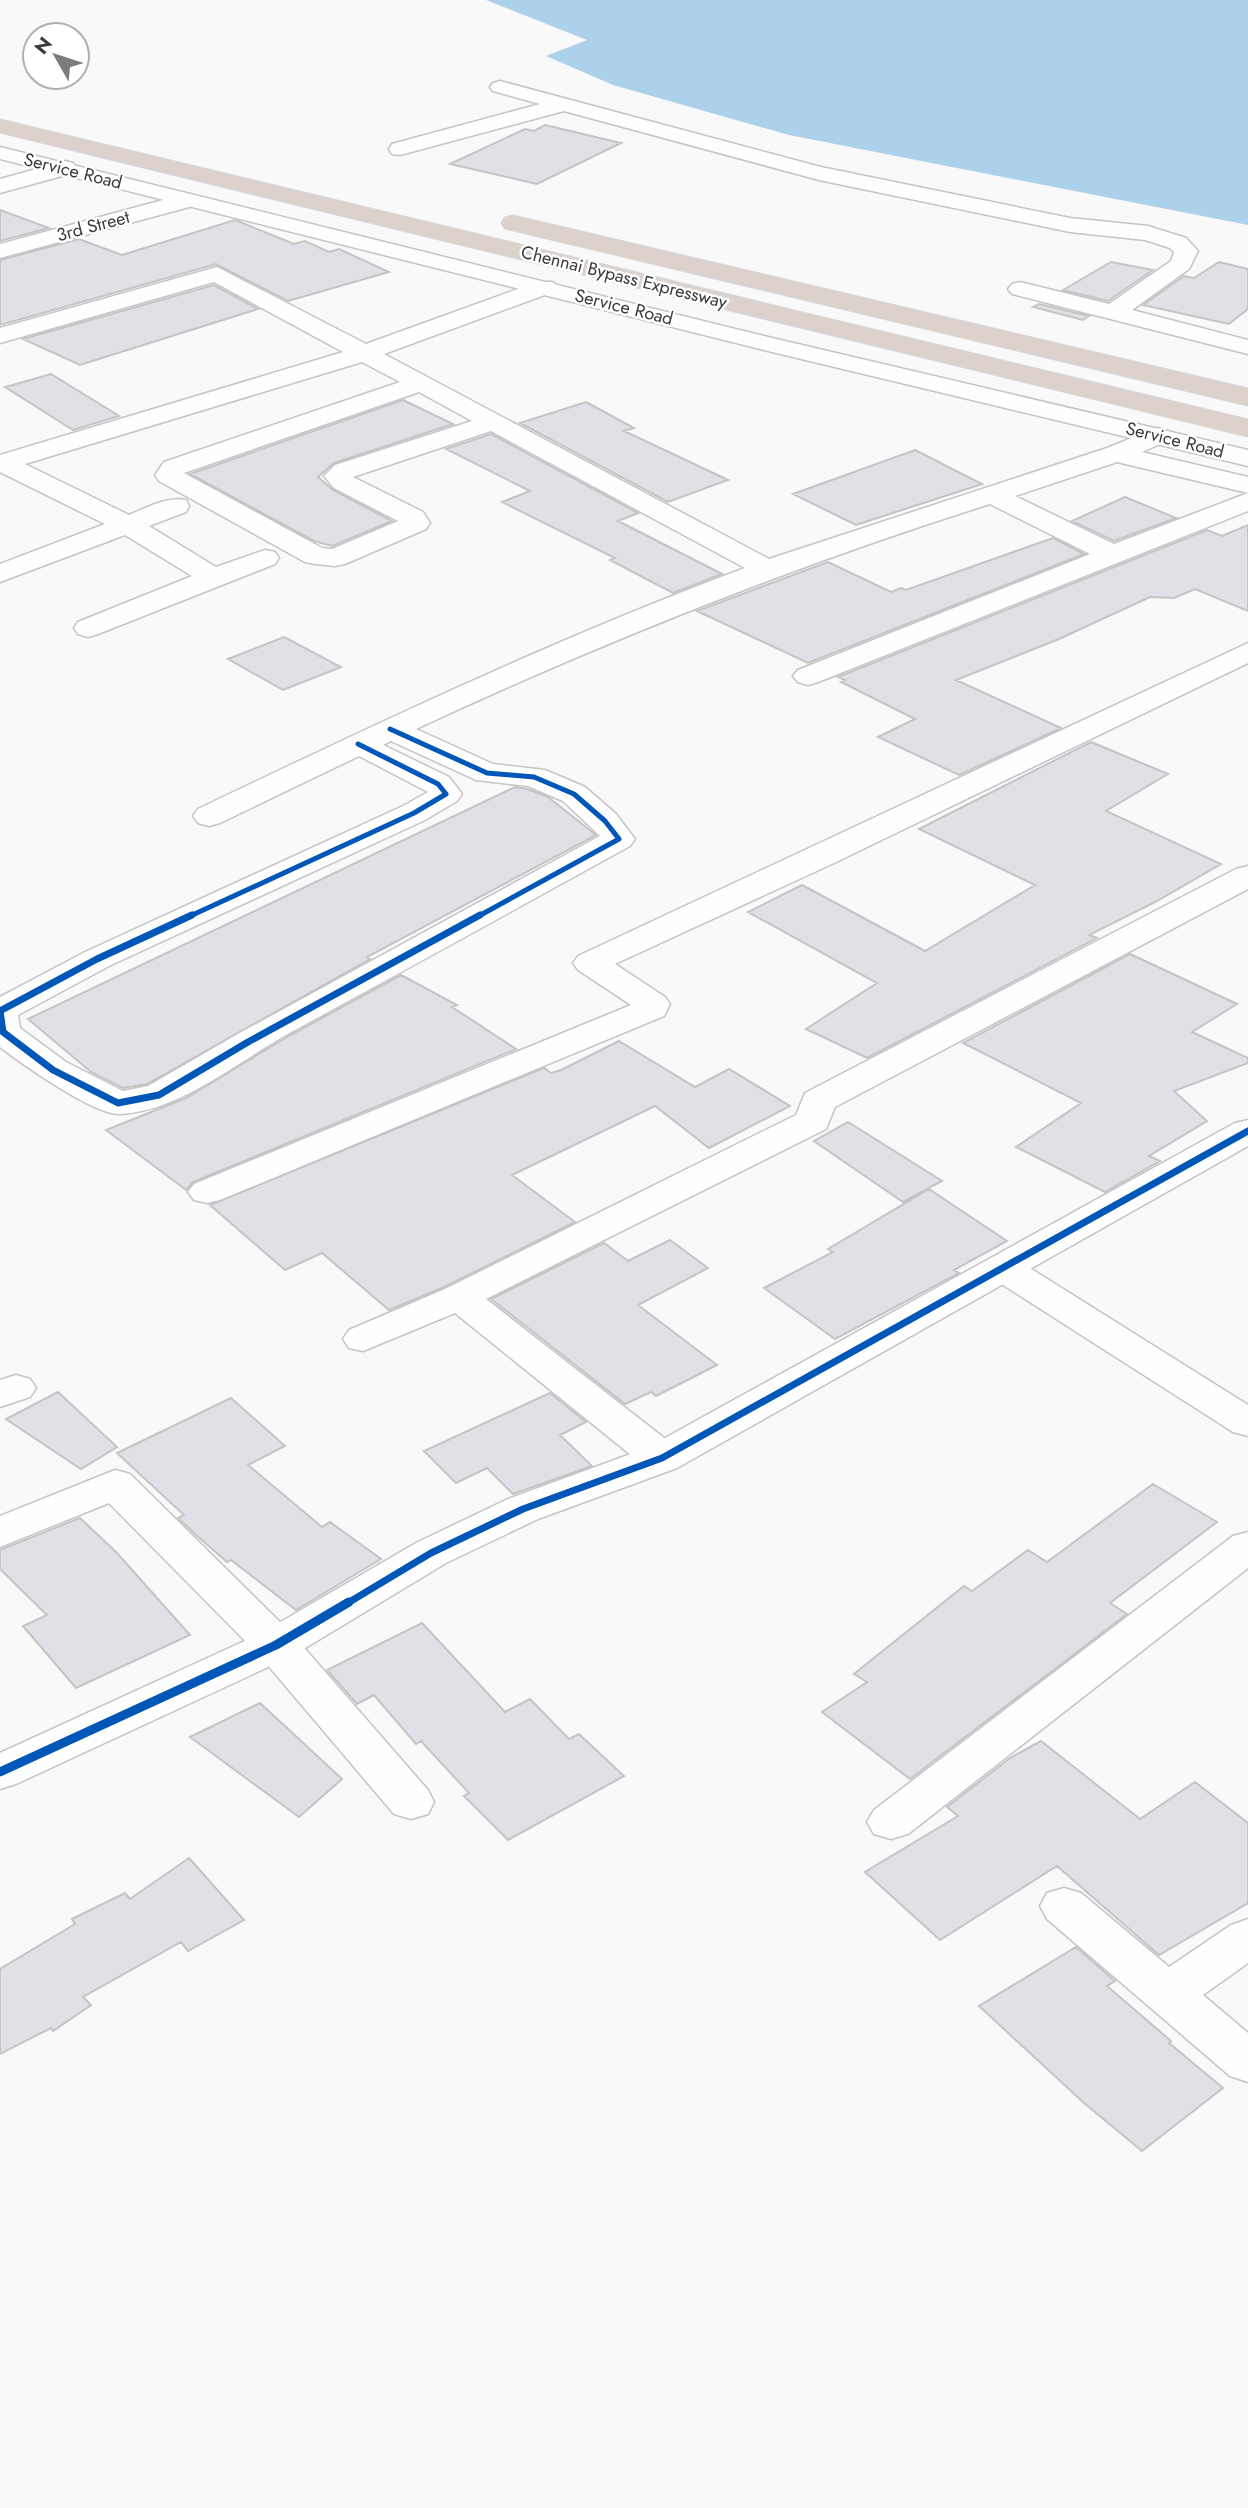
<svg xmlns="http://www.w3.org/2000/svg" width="1248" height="2508" viewBox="0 0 1248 2508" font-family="Jost,sans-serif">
<rect width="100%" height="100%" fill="#f9f9fa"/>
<path fill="#acd2eb" d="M 486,0 L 1248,0 L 1248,225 L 789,135 L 613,85 L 546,56 L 587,40 Z"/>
<path fill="#e2e0e7" stroke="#c4c4c5" stroke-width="2" d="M 545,125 L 621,143 L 537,184 L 450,164 L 525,129 L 534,131 Z
M 0,210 L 49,228 L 0,241 Z
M 235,220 L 294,244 L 305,241 L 329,252 L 339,249 L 389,272 L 288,301 L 216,264 L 0,325 L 0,260 L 79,239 L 122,255 Z
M 1111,262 L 1153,270 L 1108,301 L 1063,290 Z
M 1219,262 L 1248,269 L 1248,309 L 1229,324 L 1143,305 L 1184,276 L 1194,278 Z
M 214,285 L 258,309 L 80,365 L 23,339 Z
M 1039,304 L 1089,316 L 1083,320 L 1033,307 Z
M 51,374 L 119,416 L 73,430 L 5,387 Z
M 403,400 L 453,424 L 334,463 L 318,477 L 333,490 L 392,521 L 332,546 L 314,541 L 190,474 Z
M 586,402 L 634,428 L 624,431 L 728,480 L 668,502 L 520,423 Z
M 491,434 L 638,513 L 618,521 L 722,574 L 673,593 L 610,560 L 615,558 L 502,502 L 530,491 L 446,449 Z
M 915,450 L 982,484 L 856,525 L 793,494 Z
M 1125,497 L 1176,518 L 1114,541 L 1072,521 Z
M 1248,525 L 1248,611 L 1195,589 L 1174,598 L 1150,597 L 1059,639 L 956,680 L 1061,728 L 959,775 L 878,737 L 915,719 L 841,682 L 845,680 L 838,677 L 1207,530 L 1222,536 Z
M 1053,538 L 1084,554 L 808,663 L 697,611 L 828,562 L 891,592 L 901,588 L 906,590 Z
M 284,637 L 341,667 L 283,690 L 228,659 Z
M 1091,742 L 1168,774 L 1106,811 L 1221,864 L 1155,902 L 1089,935 L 1097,938 L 867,1058 L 806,1029 L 877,983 L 748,912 L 802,885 L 925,951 L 1035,885 L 919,829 Z
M 515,787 L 527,789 L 548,797 L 596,835 L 367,957 L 370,959 L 147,1084 L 123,1088 L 91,1072 L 28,1019 Z
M 1130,954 L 1237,1004 L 1192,1032 L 1248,1058 L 1248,1063 L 1174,1091 L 1207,1121 L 1149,1156 L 1160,1161 L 1105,1192 L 1016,1147 L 1081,1103 L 963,1043 Z
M 401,975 L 457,1005 L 452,1007 L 516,1049 L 193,1182 L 186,1190 L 106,1130 L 186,1098 L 287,1037 Z
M 619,1041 L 695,1087 L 729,1069 L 790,1106 L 709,1148 L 655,1106 L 512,1175 L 575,1222 L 444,1287 L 389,1310 L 322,1253 L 285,1270 L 210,1205 L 544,1068 L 551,1073 L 561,1070 Z
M 848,1122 L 942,1181 L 903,1202 L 814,1141 Z
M 929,1189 L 1007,1241 L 954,1270 L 959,1273 L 835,1339 L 764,1288 L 833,1252 L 828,1249 Z
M 670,1240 L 708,1268 L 638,1305 L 717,1365 L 656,1396 L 651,1392 L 625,1404 L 491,1299 L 604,1243 L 628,1261 Z
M 58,1392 L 117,1447 L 81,1469 L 6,1419 Z
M 550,1393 L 586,1422 L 560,1435 L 592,1466 L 513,1494 L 487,1468 L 456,1483 L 424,1451 Z
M 231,1398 L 285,1446 L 248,1465 L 322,1527 L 330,1522 L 381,1559 L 296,1610 L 231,1560 L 227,1562 L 195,1534 L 178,1518 L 184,1515 L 117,1453 Z
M 1153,1484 L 1217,1522 L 1110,1603 L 1127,1614 L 910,1779 L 822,1712 L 867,1682 L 854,1674 L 964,1586 L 972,1591 L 1028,1550 L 1047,1562 Z
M 80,1518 L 117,1553 L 190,1635 L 76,1688 L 23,1626 L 47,1615 L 0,1569 L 0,1550 Z
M 422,1623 L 505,1712 L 530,1699 L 569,1739 L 579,1734 L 624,1776 L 508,1840 L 464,1796 L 469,1793 L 421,1741 L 416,1744 L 374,1695 L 357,1704 L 327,1670 Z
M 260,1703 L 342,1779 L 299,1817 L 190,1737 Z
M 1041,1741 L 1140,1819 L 1195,1782 L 1248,1823 L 1248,1903 L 1159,1955 L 1057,1866 L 940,1940 L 865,1872 L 958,1816 L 947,1807 L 1010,1758 Z
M 189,1858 L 244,1920 L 188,1951 L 181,1942 L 83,1997 L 91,2005 L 53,2031 L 51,2028 L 0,2054 L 0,1969 L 75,1924 L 72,1919 L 125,1893 L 130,1899 Z
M 1076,1947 L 1115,1981 L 1107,1986 L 1171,2041 L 1169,2043 L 1223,2088 L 1142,2151 L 1084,2103 L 979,2006 Z"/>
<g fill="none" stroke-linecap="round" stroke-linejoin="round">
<g stroke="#c4c4c5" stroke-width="3">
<path id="street" d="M 500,81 L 821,167 L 1070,218 L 1148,226 L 1186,238 L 1198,251 L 1189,269 L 1132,310 L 1248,340 L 1248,354 L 1012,294 L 1008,289 L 1012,284 L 1020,282 L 1109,304 L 1171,261 L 1174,252 L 1170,248 L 1145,240 L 1070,232 L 819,180 L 564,111 L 400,155 L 392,154 L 389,149 L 392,144 L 540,104 L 493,91 L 490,87 L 493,83 Z
M 65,161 L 73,163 L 76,168 L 73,173 L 0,193 L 0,179 Z
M 185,194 L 193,196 L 196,201 L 193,206 L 0,258 L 0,244 Z
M 217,267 L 366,344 L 537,282 L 553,282 L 557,287 L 553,292 L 384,354 L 769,559 L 1107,448 L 1149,431 L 1158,428 L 1167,431 L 1171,436 L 1167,441 L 1142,452 L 1248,477 L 1248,511 L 818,682 L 808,685 L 798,682 L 793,676 L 798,670 L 1090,554 L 990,504 C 791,567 605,641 416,729 L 493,764 L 545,770 L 585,787 L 616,814 L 635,839 L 630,846 C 516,909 401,972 286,1035 C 236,1063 178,1112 119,1114 C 93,1114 22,1064 0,1047 L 0,997 L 85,952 L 403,806 L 428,792 L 359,756 L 220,823 L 209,826 L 198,823 L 193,816 L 198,809 C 378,723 557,638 745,568 L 491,431 L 353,477 L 423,512 L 430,523 L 426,529 L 345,564 L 335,566 L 315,564 L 305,562 L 159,481 L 155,475 L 164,462 L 400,382 L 362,362 L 25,464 L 129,515 C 146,508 167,496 186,500 L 189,506 L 186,512 L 149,526 L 216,567 L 265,550 L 275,552 L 279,558 L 275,564 L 98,634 L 88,637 L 78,634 L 74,628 L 78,622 L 192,576 L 125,535 L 0,582 L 0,564 L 105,524 L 0,472 L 0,455 L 343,352 L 214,282 L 0,343 L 0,328 ZM 419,392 L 472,421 L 335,465 L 324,476 L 334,488 L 398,521 L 332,549 L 322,548 L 184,473 ZM 1117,462 L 1248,493 L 1114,544 L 1015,496 ZM 391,741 L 476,780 L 528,786 L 563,801 L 600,836 L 236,1035 L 148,1086 L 123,1091 L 66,1062 L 20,1028 L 18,1015 L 109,966 L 425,820 L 457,801 L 462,794 L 449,777 L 383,745 Z
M 1248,643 L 1248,663 L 834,863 L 615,964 L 665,997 L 670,1004 L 664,1016 L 220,1200 L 207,1203 L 194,1200 L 188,1192 L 194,1184 L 631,1005 L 578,970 L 573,963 L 578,956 Z
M 1248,866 L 1248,889 L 835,1107 L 826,1129 L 486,1299 L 677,1448 L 683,1458 L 677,1468 L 662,1472 L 647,1468 L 455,1313 L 363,1351 L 349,1348 L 343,1339 L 349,1330 L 445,1289 L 796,1115 L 805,1093 L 1236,869 Z
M 1003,1256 L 1017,1260 L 1248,1405 L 1248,1436 L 1233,1432 L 989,1276 L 984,1268 L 989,1260 Z
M 16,1375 L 30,1379 L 36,1388 L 30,1397 L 0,1407 L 0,1380 Z
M 115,1470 L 130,1474 L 292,1634 L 428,1790 L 434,1802 L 428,1814 L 411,1819 L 394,1814 L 260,1656 L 109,1503 L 0,1547 L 0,1516 Z
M 1248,1532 L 1248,1568 L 908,1834 L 891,1839 L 874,1834 L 867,1822 L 874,1810 L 1233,1536 Z
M 1064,1888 L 1081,1893 L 1169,1967 L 1231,1925 L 1248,1919 L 1248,1963 L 1203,1995 L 1248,2033 L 1248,2082 L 1230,2076 L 1047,1919 L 1040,1906 L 1047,1893 Z"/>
</g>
<g stroke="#c4c4c5" stroke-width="3">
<path id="secondary" d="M 0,147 L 768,337 L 1248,450 L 1248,466 L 768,351 L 0,159 Z
M 1248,1120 L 1248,1146 L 677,1468 L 538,1519 L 446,1563 L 292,1656 L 16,1784 L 0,1789 L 0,1753 L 260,1634 L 416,1543 L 508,1499 L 647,1448 L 1235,1123 Z"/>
</g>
<g stroke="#d5d5d6" stroke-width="3">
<path id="highway" d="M 0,120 L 1248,420 L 1248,436 L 0,132 Z
M 513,216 L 1248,389 L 1248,405 L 505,228 L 502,223 L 505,218 Z"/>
</g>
<use href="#street" fill="#fefefe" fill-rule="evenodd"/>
<use href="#secondary" fill="#fefefe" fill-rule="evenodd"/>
<use href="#highway" fill="#ddd2cb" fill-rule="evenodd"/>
<g stroke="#fff" stroke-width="9">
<path id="cycleway-far2" d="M 390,729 L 487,773 L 534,777 L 574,794 L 605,821 L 619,839 L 477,917
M 188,917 L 414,813 L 446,794 L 438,784 L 358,744"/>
</g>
<g stroke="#fff" stroke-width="11">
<path id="cycleway-far1" d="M 192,915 L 97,959 L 0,1011 L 3,1032 L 53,1070 L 118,1103 L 159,1095 L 248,1042 L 480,915
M 346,1604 L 431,1553 L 523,1509 L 662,1458 L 1248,1131"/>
</g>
<g stroke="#fff" stroke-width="13">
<path id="cycleway" d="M 0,1772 L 276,1645 L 349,1602"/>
</g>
<use href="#cycleway-far2" stroke="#0057b8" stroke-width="5"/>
<use href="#cycleway-far1" stroke="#0057b8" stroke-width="7"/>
<use href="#cycleway" stroke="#0057b8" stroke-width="9"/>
</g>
<g text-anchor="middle" stroke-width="5" stroke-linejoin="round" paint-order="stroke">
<g font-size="18" fill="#3a393b" stroke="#fff">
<text transform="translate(73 171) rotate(14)" y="6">Service Road</text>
<text transform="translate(93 226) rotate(-15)" y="6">3rd Street</text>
<text transform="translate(624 277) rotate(14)" y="6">Chennai Bypass Expressway</text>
<text transform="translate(624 307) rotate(14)" y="6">Service Road</text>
<text transform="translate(1175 440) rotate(14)" y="6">Service Road</text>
</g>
</g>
<g transform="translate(56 56) rotate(309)"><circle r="33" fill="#ffffff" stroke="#b0b0b1" stroke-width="2"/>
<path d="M0-5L12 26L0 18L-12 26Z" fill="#7d7c7e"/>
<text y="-10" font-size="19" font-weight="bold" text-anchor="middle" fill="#3a393b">N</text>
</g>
</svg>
